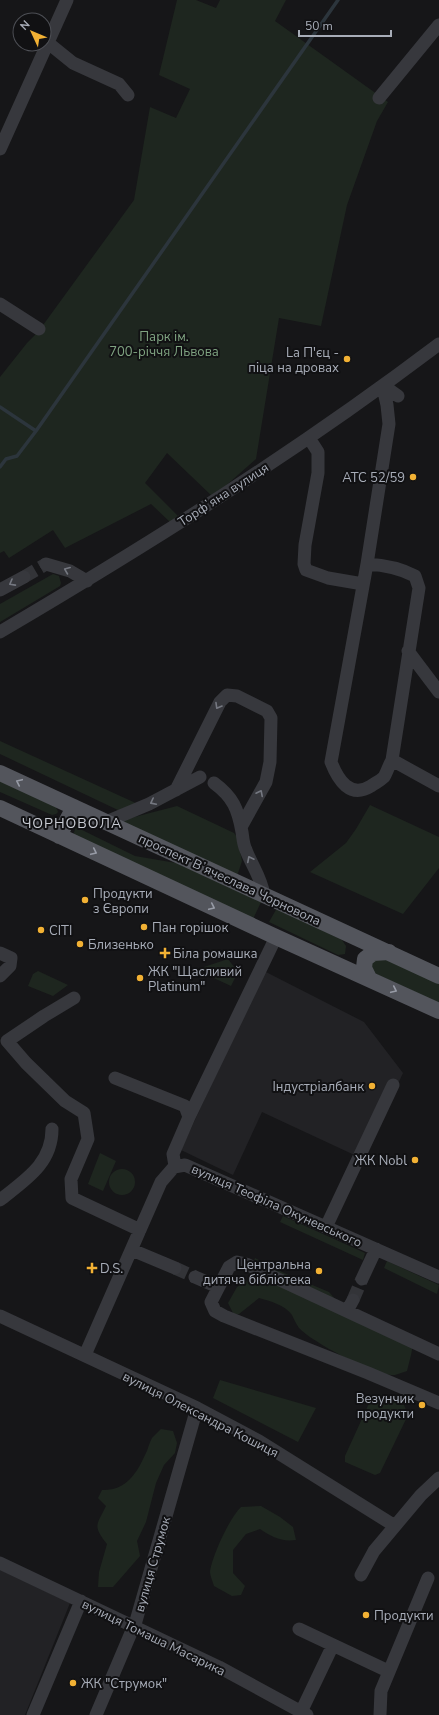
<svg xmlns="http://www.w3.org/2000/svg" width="439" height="1715" viewBox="0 0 439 1715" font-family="'Nunito Sans',sans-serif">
<rect width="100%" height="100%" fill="#161618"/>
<path fill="#222225" d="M 264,971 L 364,1022 L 403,1073 L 363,1159 L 262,1112 L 233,1175 L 181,1150 Z
M 0,1570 L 70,1603 L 25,1715 L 0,1715 Z"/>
<path fill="#1e261f" d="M 177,0 L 196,0 L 216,8 L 220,0 L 286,0 L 275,21 L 388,102 L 377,121 L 347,205 L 321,326 L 279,318 L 256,459 L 213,497 L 167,453 L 145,483 L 179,517 L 171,523 L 151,504 L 65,548 L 53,530 L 9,558 L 4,551 L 0,553 L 0,377 L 27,343 L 38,332 L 134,200 L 150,107 L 176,118 L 190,89 L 159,75 Z
M 53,574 L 59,576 L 61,583 L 60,586 L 0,622 L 0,604 Z
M 0,741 L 140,805 L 120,811 L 0,754 Z
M 0,781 L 56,807 L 58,812 L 56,814 L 52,815 L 0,792 Z
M 370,805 L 439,837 L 439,868 L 403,914 L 310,872 L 346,843 L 356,829 Z
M 177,806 L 234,833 L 237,837 L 242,861 L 237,876 L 119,821 Z
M 76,827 L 135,856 L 176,863 L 261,902 L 253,919 L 73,835 Z
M 277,908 L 342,940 L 346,946 L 345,954 L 338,955 L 269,922 Z
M 380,956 L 439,984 L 439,1003 L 372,972 L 372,960 Z
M 228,959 L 238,972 L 231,986 L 205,974 L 204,967 Z
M 38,971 L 68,985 L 53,996 L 28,986 L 33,974 Z
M 100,1153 L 116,1161 L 103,1191 L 88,1184 Z
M109 1182a13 13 0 1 1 26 0a13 13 0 1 1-26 0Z
M 283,1216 L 365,1253 L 363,1260 L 280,1222 Z
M 255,1258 L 284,1273 L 329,1292 L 336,1300 L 413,1344 L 411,1355 L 407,1371 C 403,1372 399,1374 395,1375 C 377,1377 312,1342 299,1328 C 296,1324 294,1319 292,1315 C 285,1305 270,1301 259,1298 L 239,1314 L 234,1315 L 228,1303 L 237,1287 L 247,1281 Z
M 387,1261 L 439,1285 L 437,1294 L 384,1268 Z
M 220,1380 L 316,1408 L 298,1442 L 213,1398 Z
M 380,1394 L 404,1405 L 408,1415 L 380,1473 L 375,1475 L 345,1462 L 345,1456 L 371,1399 L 374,1395 Z
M 161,1429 L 173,1431 L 177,1443 L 175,1453 L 164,1465 L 156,1483 L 146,1522 L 137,1541 L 140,1556 L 113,1587 L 98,1587 L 99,1572 L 107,1544 C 92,1525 97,1525 106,1506 L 98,1498 L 102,1490 C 125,1491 136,1475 145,1455 C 148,1450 149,1443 152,1438 C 155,1435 158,1432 161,1429 Z
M 261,1506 L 280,1517 L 293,1527 L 296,1540 C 281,1542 272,1537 260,1529 L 246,1534 L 233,1550 L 233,1573 L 245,1586 L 241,1595 L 232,1596 L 214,1586 C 213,1582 210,1576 210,1571 C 213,1554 229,1519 241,1507 Z"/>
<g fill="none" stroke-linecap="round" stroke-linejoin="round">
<path stroke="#2c353c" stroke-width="3.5" d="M 0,407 L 36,431 L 338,0
M 0,467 L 6,459 L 17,456 L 36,431"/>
<path stroke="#333438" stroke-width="13" stroke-dasharray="13 6" stroke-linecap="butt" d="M 24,577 L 46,564
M 175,1268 L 195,1277
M 353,1300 L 362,1279"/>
<path stroke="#37383d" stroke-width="13" d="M 47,42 L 73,63 L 119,84 L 128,95
M 379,98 L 439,25
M 0,149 L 67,0
M 0,304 L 39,329
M 384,386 L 398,396
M 309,438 L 318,452 L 318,473 L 305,545 L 304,564 L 306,570 L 328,578 L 363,584
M 46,564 L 70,571 L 87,581
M 367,564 L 331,762 C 338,780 350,799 371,786 C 375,783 380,781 384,777 C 387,772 389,765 392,760 L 419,588 L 415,576 C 400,568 384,565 367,564 L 389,424 L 387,405 L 383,387
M 0,590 L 24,577
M 0,632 C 151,543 299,450 439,344
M 408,651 L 439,692
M 392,760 L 439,786
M 214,783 C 233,797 238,809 242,832 C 243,838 243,844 246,850 C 252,866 261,877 264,895
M 176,790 L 220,702 L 227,695 L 237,696 L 267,711 L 271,718 L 270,762 L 266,782 L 241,827
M 106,822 L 149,804 L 200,777
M 0,953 L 11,958 L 10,966 L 0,976
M 74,998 L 44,1016 L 7,1041 L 26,1063 L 65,1101 L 84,1113 L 88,1139 L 71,1179 L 72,1198 L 140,1230
M 115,1078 L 185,1106 L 189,1117 L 173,1154 L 175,1166
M 189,1117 L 276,937
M 0,1200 C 25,1180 52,1164 52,1129
M 326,1227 L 393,1085
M 132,1250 L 175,1268
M 195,1277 L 218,1287
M 362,1279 L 376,1249
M 347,1311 L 353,1300
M 0,1316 L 197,1408 L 259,1441 L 395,1526
M 439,1354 L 246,1264 L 237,1262 L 229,1267 L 211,1302 L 215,1311 L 224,1316 L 368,1373 L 439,1403
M 85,1355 L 161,1182 L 174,1167 L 185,1165 L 439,1277
M 0,1563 L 219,1667 L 307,1715
M 361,1575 L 374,1551 L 421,1495 L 439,1478
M 299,1629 L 388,1671
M 301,1712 L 333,1645
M 33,1715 L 81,1601
M 96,1715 L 136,1621 L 197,1408
M 380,1715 L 381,1691 L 428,1578"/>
<path stroke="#53555c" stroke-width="16" d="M 0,773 L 439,976
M 0,808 L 276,937 L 439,1011
M 59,836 L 74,807
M 369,978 L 364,968 L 365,959 L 373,953 L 389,952"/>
</g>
<defs><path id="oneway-chevron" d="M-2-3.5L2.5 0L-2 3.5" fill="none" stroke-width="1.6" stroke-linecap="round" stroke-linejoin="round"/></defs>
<g stroke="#757881">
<use href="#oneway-chevron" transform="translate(67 570) rotate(-158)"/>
<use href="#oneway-chevron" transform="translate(12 583) rotate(151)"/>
<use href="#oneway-chevron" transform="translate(218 706) rotate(120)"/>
<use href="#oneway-chevron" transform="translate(260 793) rotate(-63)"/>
<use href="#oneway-chevron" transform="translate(153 802) rotate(153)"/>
<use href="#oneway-chevron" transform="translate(250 859) rotate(-117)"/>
</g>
<g stroke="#979ba6">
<use href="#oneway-chevron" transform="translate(19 782) rotate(-155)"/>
<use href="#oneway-chevron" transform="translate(94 852) rotate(25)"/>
<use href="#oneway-chevron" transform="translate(212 907) rotate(25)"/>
<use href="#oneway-chevron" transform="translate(394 990) rotate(25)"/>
</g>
<g fill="#f2b134" stroke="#111113" stroke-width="1.5">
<circle cx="347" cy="359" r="4"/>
<circle cx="413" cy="477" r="4"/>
<circle cx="85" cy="900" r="4"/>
<circle cx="144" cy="927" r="4"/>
<circle cx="41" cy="930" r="4"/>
<circle cx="80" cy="944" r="4"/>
<path d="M163 947h4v4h4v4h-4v4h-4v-4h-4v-4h4z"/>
<circle cx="140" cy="978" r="4"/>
<circle cx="372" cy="1086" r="4"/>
<circle cx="415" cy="1160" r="4"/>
<path d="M90 1262h4v4h4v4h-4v4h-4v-4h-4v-4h4z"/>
<circle cx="319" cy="1271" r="4"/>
<circle cx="422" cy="1405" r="4"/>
<circle cx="366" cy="1615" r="4"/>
<circle cx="73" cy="1683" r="4"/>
</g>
<g text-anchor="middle" stroke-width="4" stroke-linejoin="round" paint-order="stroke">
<g font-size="13" fill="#7fa381" stroke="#111113">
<text x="164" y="341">Парк ім.<tspan x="164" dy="15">700-річчя Львова</tspan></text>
</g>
<g font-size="13" fill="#a8adb8" stroke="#111113" text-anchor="start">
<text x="339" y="357" text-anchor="end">La П'єц -<tspan x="339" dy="15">піца на дровах</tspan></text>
<text x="405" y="482" text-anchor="end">АТС 52/59</text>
<text x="93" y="898">Продукти<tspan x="93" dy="15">з Європи</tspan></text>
<text x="152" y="932">Пан горішок</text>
<text x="49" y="935">CITI</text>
<text x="88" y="949">Близенько</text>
<text x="173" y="958">Біла ромашка</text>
<text x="148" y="976">ЖК "Щасливий<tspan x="148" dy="15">Platinum"</tspan></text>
<text x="364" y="1091" text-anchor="end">Індустріалбанк</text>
<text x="407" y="1165" text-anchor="end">ЖК Nobl</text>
<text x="311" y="1269" text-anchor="end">Центральна<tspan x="311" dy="15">дитяча бібліотека</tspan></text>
<text x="100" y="1273">D.S.</text>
<text x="414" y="1403" text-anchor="end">Везунчик<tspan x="414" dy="15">продукти</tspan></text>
<text x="374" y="1620">Продукти</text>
<text x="81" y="1688">ЖК "Струмок"</text>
</g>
<g font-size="13" fill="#a8adb8" stroke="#111113">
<text transform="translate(223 494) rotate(-33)" y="5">Торфʼяна вулиця</text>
<text transform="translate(230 879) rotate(25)" y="5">проспект Вʼячеслава Чорновола</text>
<text transform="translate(277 1205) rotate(24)" y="5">вулиця Теофіла Окуневського</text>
<text transform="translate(201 1414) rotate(27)" y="5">вулиця Олександра Кошиця</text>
<text transform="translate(152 1564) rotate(-74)" y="5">вулиця Струмок</text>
<text transform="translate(154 1637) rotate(26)" y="5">вулиця Томаша Масарика</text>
</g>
<g font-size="14" letter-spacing="1" fill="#c9ccd4" stroke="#111113">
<text x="72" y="828">ЧОРНОВОЛА</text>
</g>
</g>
<g transform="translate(32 32) rotate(314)"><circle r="19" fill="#111113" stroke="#4d4f55"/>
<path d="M0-3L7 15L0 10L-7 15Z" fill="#f2b134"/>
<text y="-6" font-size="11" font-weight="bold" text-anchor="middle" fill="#a8adb8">N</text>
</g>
<path d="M299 30v6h92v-6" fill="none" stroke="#a8adb8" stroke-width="2"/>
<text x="305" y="30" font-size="12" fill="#a8adb8" stroke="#111113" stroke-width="3" paint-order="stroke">50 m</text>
</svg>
